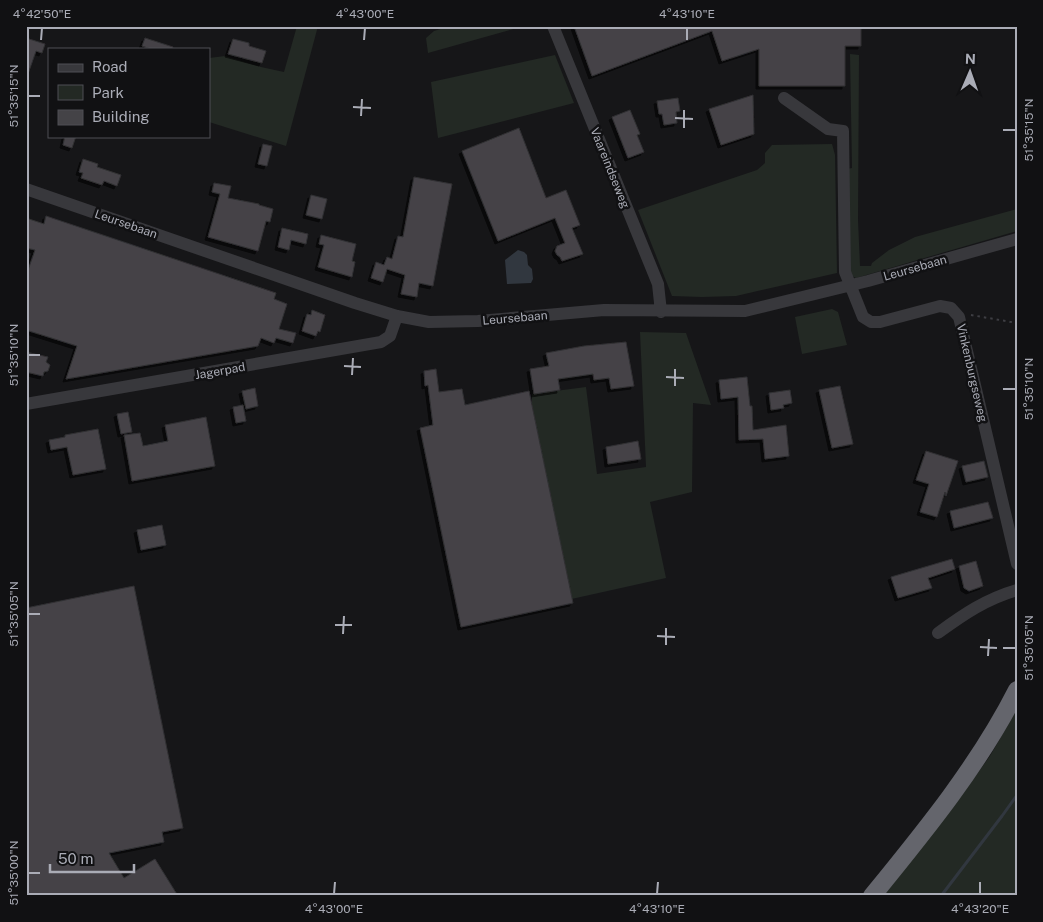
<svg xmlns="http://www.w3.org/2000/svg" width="1043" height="922" viewBox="0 0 1043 922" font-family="'Public Sans',sans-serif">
<defs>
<filter id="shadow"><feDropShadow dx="-3" dy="3" stdDeviation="0" flood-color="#0009"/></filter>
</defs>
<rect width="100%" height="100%" fill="#161618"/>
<path fill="#232924" d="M 297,26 L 318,26 L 286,146 L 209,122 L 209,58 L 225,56 L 261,67 L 284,72 Z
M 450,26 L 524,26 L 428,53 L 426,38 L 434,31 Z
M 850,54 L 859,55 L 858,220 L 860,266 L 871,266 L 872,263 L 889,250 L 915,237 L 1017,209 L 1017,231 L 856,278 L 852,276 L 849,271 L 847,169 L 852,168 Z
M 555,55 L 574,103 L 438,138 L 431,82 Z
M 832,144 L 835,155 L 837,273 L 736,296 L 702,297 L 672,296 L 638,210 L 757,170 L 765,163 L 765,153 L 772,145 Z
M 832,309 L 838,312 L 847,345 L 802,354 L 795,317 Z
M 640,332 L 686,333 L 711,405 L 693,403 L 692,492 L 650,502 L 666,578 L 567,600 L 532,406 L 532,394 L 586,387 L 597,474 L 646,467 Z
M 1017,709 L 1017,896 L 882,896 L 958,800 L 990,756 Z"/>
<path fill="#31373f" d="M 518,250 L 524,252 L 527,255 L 528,265 L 532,269 L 533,279 L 531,283 L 507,284 L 505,260 Z"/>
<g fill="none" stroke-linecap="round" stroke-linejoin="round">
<path stroke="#31373f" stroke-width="3" d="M 941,896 L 1002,816 L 1017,795"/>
</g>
<path fill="#444347" stroke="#313033" filter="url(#shadow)" d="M 574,26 L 861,26 L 861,46 L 845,46 L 845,86 L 759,86 L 759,49 L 722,61 L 712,31 L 592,76 Z
M 26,38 L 45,44 L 42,53 L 36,51 L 28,74 L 26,74 Z
M 145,38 L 173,47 L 172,49 L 151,49 L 142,46 Z
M 233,39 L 249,43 L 249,46 L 266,51 L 262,63 L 228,54 Z
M 753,95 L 754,134 L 721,145 L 709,109 Z
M 678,98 L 680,111 L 676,112 L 677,123 L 664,125 L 662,114 L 659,114 L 657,101 Z
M 630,110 L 640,134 L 637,135 L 644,152 L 628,158 L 612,117 Z
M 519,128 L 546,198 L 566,190 L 580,225 L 572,228 L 583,254 L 562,261 L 560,257 L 557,255 L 555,251 L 557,246 L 565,243 L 555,218 L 498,241 L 462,151 Z
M 65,136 L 76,136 L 72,148 L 63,145 Z
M 263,144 L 272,146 L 267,166 L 258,164 Z
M 83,159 L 98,164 L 97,167 L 121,175 L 117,186 L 104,181 L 102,185 L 81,178 L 83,173 L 79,172 Z
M 414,177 L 452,184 L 433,286 L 419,283 L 417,297 L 401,294 L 405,275 L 387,269 L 383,282 L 371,278 L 376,262 L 384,265 L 387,257 L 392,259 L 398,236 L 403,237 Z
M 214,183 L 231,186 L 228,198 L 259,204 L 259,205 L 273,209 L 270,222 L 266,221 L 258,251 L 208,237 L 220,194 L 212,192 Z
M 311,195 L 327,199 L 322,219 L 306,215 Z
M 46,216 L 276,293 L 274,299 L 287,304 L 279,329 L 296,333 L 293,343 L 276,338 L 274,343 L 261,338 L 258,346 L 66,379 L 77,346 L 26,330 L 26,276 L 35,250 L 26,248 L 26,218 L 44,224 Z
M 282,228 L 308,234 L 306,244 L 291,240 L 289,250 L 278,247 Z
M 321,235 L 356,244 L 352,261 L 355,262 L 352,277 L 318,267 L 324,245 L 319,244 Z
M 312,310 L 325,315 L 320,332 L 318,331 L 316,336 L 302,331 L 307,314 L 311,315 Z
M 626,342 L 634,386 L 611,389 L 609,378 L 594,380 L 593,374 L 558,379 L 560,390 L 534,394 L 530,369 L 549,366 L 546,353 L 584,346 Z
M 26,352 L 48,357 L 46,362 L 50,365 L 48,371 L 44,372 L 43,376 L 26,372 Z
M 436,369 L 439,392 L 462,389 L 465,405 L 529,391 L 573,603 L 461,627 L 420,428 L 433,425 L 428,385 L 425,386 L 424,371 Z
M 747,377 L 750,406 L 752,406 L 753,430 L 786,425 L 789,456 L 765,459 L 763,439 L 739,440 L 738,397 L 721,399 L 719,380 Z
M 840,386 L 853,444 L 832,448 L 819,390 Z
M 255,388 L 258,406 L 246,409 L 242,391 Z
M 790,390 L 792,403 L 783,405 L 784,408 L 771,410 L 769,393 Z
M 243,405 L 246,421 L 236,423 L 233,407 Z
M 128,412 L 132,432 L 121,434 L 117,414 Z
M 206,417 L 215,466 L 132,481 L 124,435 L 140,433 L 143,446 L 168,441 L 165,425 Z
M 98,429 L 106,469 L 73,475 L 67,447 L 51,450 L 49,440 L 65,437 L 65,435 Z
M 638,441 L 641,459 L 608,464 L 606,447 Z
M 926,451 L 958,461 L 946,496 L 945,492 L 937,517 L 920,512 L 929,484 L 916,480 Z
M 984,461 L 988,477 L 966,482 L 962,466 Z
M 988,502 L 993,518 L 954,528 L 950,511 Z
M 162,525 L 166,545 L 141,550 L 137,530 Z
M 952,559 L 955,569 L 928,578 L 932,588 L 898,598 L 891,577 Z
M 976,561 L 983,586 L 969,591 L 964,588 L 959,566 Z
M 134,586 L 183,828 L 162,832 L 164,842 L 109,853 L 124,878 L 155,859 L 178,896 L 26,896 L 26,608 Z"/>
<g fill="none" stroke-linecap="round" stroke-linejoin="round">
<path stroke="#3e3e43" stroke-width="2" stroke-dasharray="2.5 4" stroke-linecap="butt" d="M 971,315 L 1017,323"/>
<path stroke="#38383c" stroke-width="12" d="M 553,26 L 658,284 L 661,312
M 784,98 L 828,129 L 843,131 L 845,272 L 863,317 L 871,322 L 880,322 L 940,306 L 951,308 L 959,317 L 1017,564
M 26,189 L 355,303 L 397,316 L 429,322 L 478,321 L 604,310 L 745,311 L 868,281 L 1017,239
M 26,404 L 381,342 L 390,336 L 397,316
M 938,633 C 964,614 986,599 1017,590"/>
<path stroke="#64656c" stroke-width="18" d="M 872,896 C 925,831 979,765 1017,690"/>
</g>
<path fill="none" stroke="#aaacb6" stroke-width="2" d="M 41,40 L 42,28M 364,40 L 365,28M 687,40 L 687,28M 28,96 L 40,96M 353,107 L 371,108M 361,116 L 362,99M 675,118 L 693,119M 684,128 L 684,110M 1003,130 L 1016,130M 28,355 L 40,355M 344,366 L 361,367M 352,375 L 353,358M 666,377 L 684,378M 675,386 L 675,369M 1003,389 L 1016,389M 28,614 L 40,614M 335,625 L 352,625M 343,634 L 344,616M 657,636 L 675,637M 666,645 L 666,628M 980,647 L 997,648M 1003,648 L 1016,648M 988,656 L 989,639M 28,873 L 40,873M 334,894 L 335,882M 657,894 L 658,882M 980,894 L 980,882"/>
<g text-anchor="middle" stroke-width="5" stroke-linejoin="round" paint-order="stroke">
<g font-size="12" fill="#aaacb6" stroke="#111113">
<text transform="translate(610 168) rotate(68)" y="4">Vaareindseweg</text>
<text transform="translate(126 224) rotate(19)" y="4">Leursebaan</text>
<text transform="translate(915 268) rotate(-16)" y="4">Leursebaan</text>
<text transform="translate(515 318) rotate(-5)" y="4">Leursebaan</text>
<text transform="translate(220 371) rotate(-10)" y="4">Jagerpad</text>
<text transform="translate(972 373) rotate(77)" y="4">Vinkenburgseweg</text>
</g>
</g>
<rect width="1043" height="922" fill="none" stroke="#111113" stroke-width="55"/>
<rect x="48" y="48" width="162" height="90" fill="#111113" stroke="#4e4f54"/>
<rect x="58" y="64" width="25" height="8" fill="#38383c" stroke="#4e4f54"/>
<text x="92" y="72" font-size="15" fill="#aaacb6">Road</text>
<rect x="58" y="85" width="25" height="15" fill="#232924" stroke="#4e4f54"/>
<text x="92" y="98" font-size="15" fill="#aaacb6">Park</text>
<rect x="58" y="110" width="25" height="15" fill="#444347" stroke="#4e4f54"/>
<text x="92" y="122" font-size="15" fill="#aaacb6">Building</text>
<g transform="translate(970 72) rotate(2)" stroke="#111113" stroke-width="4" paint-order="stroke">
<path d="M0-4L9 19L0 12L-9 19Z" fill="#aaacb6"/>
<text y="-8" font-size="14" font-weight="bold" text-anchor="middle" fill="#aaacb6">N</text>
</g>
<path d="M50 864v8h84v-8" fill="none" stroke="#aaacb6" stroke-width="2.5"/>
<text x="58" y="864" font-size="15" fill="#aaacb6" stroke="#111113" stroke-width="4" paint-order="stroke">50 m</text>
<rect x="28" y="28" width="988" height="866" fill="none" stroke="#aaacb6" stroke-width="2"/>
<g font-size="12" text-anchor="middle" fill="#aaacb6">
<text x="42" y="18">4°42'50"E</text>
<text x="365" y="18">4°43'00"E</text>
<text x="687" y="18">4°43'10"E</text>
<text transform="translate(14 96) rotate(-90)" y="4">51°35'15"N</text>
<text transform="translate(1029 130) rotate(-90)" y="4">51°35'15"N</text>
<text transform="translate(14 355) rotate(-90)" y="4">51°35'10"N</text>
<text transform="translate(1029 389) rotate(-90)" y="4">51°35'10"N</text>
<text transform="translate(14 614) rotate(-90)" y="4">51°35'05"N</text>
<text transform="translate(1029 648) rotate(-90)" y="4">51°35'05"N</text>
<text transform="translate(14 873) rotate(-90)" y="4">51°35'00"N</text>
<text x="334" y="913">4°43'00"E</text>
<text x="657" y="913">4°43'10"E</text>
<text x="980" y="913">4°43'20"E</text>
</g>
</svg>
